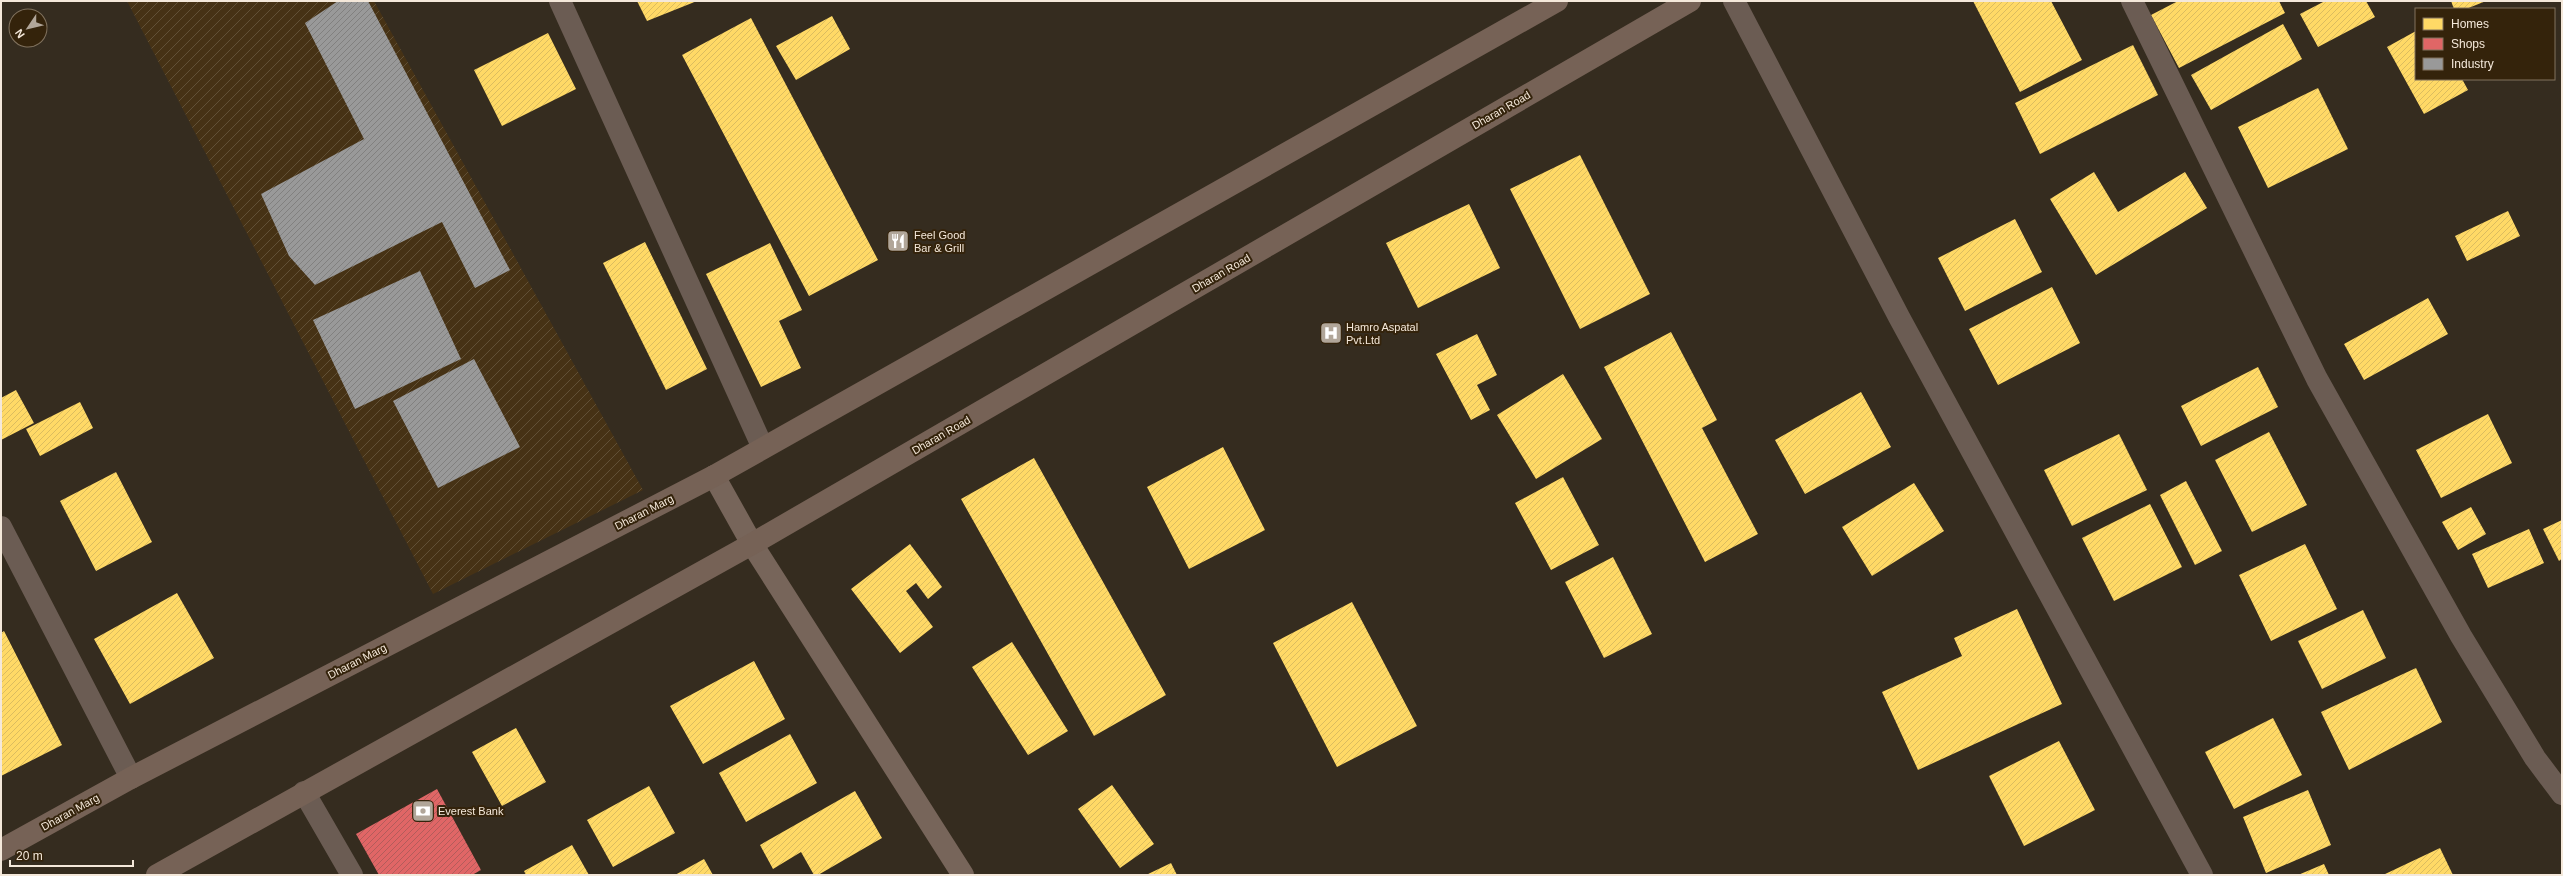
<svg xmlns="http://www.w3.org/2000/svg" width="2563" height="876" viewBox="0 0 2563 876" font-family="Helvetica,sans-serif">
<defs>
<pattern id="industrial-furrows" width="10" height="10" patternUnits="userSpaceOnUse"><rect width="10" height="10" fill="#463215"/><path d="M-1 1l2-2M0 10L10 0M9 11l2-2" fill="none" stroke="#615036"/></pattern>
<pattern id="homes-hatch" width="6" height="6" patternUnits="userSpaceOnUse"><rect width="6" height="6" fill="#ffd966"/><path d="M-1 1l2-2M0 6l6-6M5 7l2-2" fill="none" stroke="#dbbc5f"/></pattern>
<pattern id="shops-hatch" width="6" height="6" patternUnits="userSpaceOnUse"><rect width="6" height="6" fill="#e06666"/><path d="M-1 1l2-2M0 6l6-6M5 7l2-2" fill="none" stroke="#b35c5b"/></pattern>
<pattern id="industry-hatch" width="6" height="6" patternUnits="userSpaceOnUse"><rect width="6" height="6" fill="#999"/><path d="M-1 1l2-2M0 6l6-6M5 7l2-2" fill="none" stroke="#81807f"/></pattern>
</defs>
<rect width="100%" height="100%" fill="#352c1f"/>
<path fill="url(#industrial-furrows)" d="M 127,1 L 374,1 L 643,490 L 433,594 Z"/>
<path fill="url(#homes-hatch)" d="M 637,1 L 697,1 L 647,21 Z
M 1973,1 L 2051,1 L 2082,60 L 2020,92 Z
M 2178,1 L 2279,1 L 2285,13 L 2179,68 L 2151,15 Z
M 2325,1 L 2366,1 L 2375,17 L 2318,47 L 2300,14 Z
M 2451,1 L 2486,1 L 2466,9 L 2454,9 Z
M 832,16 L 850,49 L 796,80 L 776,46 Z
M 751,18 L 878,260 L 809,296 L 682,55 Z
M 2283,24 L 2302,59 L 2211,110 L 2191,75 Z
M 2416,31 L 2416,79 L 2462,79 L 2468,90 L 2424,114 L 2387,47 Z
M 548,33 L 576,89 L 502,126 L 474,70 Z
M 2133,45 L 2158,95 L 2040,154 L 2015,103 Z
M 2318,88 L 2348,149 L 2268,188 L 2238,127 Z
M 1580,155 L 1650,294 L 1580,329 L 1510,189 Z
M 2094,172 L 2118,212 L 2185,172 L 2207,208 L 2096,275 L 2050,199 Z
M 1469,204 L 1500,268 L 1418,308 L 1386,243 Z
M 2508,211 L 2520,236 L 2467,261 L 2455,236 Z
M 2015,219 L 2042,272 L 1965,311 L 1938,258 Z
M 645,242 L 707,369 L 666,390 L 603,263 Z
M 770,243 L 802,310 L 779,321 L 801,368 L 761,387 L 706,274 Z
M 2052,287 L 2080,343 L 1998,385 L 1969,329 Z
M 2428,298 L 2448,334 L 2364,380 L 2344,344 Z
M 1671,332 L 1717,420 L 1702,428 L 1758,534 L 1705,562 L 1604,367 Z
M 1477,334 L 1497,375 L 1477,385 L 1490,410 L 1471,420 L 1436,354 Z
M 2258,367 L 2278,407 L 2201,446 L 2181,406 Z
M 1563,374 L 1602,439 L 1536,479 L 1497,415 Z
M 16,390 L 34,423 L 1,440 L 1,398 Z
M 1861,392 L 1891,447 L 1805,494 L 1775,440 Z
M 80,402 L 93,428 L 40,456 L 26,429 Z
M 2488,414 L 2512,463 L 2441,498 L 2416,450 Z
M 2269,432 L 2307,505 L 2252,532 L 2215,460 Z
M 2119,434 L 2147,490 L 2072,526 L 2044,470 Z
M 1223,447 L 1265,530 L 1189,569 L 1147,487 Z
M 1034,458 L 1166,695 L 1094,736 L 961,499 Z
M 116,472 L 152,542 L 96,571 L 60,501 Z
M 1563,477 L 1599,545 L 1551,570 L 1515,503 Z
M 2186,481 L 2222,551 L 2195,565 L 2160,495 Z
M 1914,483 L 1944,531 L 1872,576 L 1842,527 Z
M 2150,504 L 2182,567 L 2114,601 L 2082,538 Z
M 2471,507 L 2486,534 L 2458,550 L 2442,522 Z
M 2562,520 L 2562,559 L 2559,561 L 2543,529 Z
M 2529,529 L 2544,563 L 2488,588 L 2472,554 Z
M 910,544 L 942,587 L 928,599 L 916,583 L 906,591 L 933,627 L 900,653 L 851,589 Z
M 2305,544 L 2337,609 L 2271,641 L 2239,575 Z
M 1613,557 L 1652,634 L 1604,658 L 1565,582 Z
M 177,593 L 214,658 L 130,704 L 94,639 Z
M 1352,602 L 1417,726 L 1337,767 L 1273,643 Z
M 2017,609 L 2062,704 L 1918,770 L 1882,692 L 1962,656 L 1954,638 Z
M 2363,610 L 2386,658 L 2322,689 L 2298,641 Z
M 4,631 L 62,745 L 1,776 L 1,633 Z
M 1012,642 L 1068,731 L 1028,755 L 972,667 Z
M 754,661 L 785,719 L 703,764 L 670,706 Z
M 2416,668 L 2442,722 L 2349,770 L 2321,712 Z
M 2273,718 L 2302,775 L 2234,809 L 2205,752 Z
M 516,728 L 546,782 L 502,806 L 472,752 Z
M 790,734 L 817,783 L 746,822 L 719,773 Z
M 2059,741 L 2095,810 L 2024,846 L 1989,776 Z
M 1112,785 L 1154,844 L 1120,868 L 1078,809 Z
M 649,786 L 675,833 L 613,867 L 587,820 Z
M 2308,790 L 2331,845 L 2266,873 L 2243,817 Z
M 855,791 L 882,838 L 818,875 L 814,875 L 801,852 L 773,869 L 760,845 Z
M 572,845 L 589,875 L 526,875 L 524,871 Z
M 2440,848 L 2453,875 L 2383,875 Z
M 704,859 L 713,875 L 675,875 Z
M 1171,863 L 1177,875 L 1146,875 Z
M 2324,864 L 2329,875 L 2298,875 Z"/>
<path fill="url(#shops-hatch)" d="M 437,789 L 481,870 L 472,875 L 379,875 L 356,834 Z"/>
<path fill="url(#industry-hatch)" d="M 338,1 L 368,1 L 510,270 L 475,288 L 442,222 L 315,285 L 289,256 L 261,194 L 364,139 L 305,23 Z
M 420,271 L 461,359 L 355,409 L 313,320 Z
M 474,359 L 520,447 L 438,488 L 393,401 Z"/>
<g fill="none" stroke-linecap="round" stroke-linejoin="round">
<path stroke="#6b5c53" stroke-width="22" d="M 560,1 L 763,448
M 1734,1 L 1899,317 L 2202,875
M 2132,1 L 2317,379 L 2461,636 L 2535,758 L 2562,794
M 1,527 L 131,778
M 304,792 L 352,875"/>
<path stroke="#77655a" stroke-width="22" d="M 714,476 L 752,544 L 963,875"/>
<path stroke="#766256" stroke-width="22" d="M 1,850 L 131,778 L 714,476 L 1557,1
M 157,875 L 752,544 L 1690,1"/>
</g>
<defs>
<g id="restaurant-square" transform="scale(1.15)"><rect x="-9" y="-9" width="18" height="18" rx="4" fill="#b1a699" stroke="#34230b"/><path d="M-5-6h1v4h1v-4h1v4h1v-4h1v5L-1.5 .5V6h-2V.5L-5-1ZM5-6V6H3V1.5H1.5Q1.5-4 5-6Z" fill="#fff"/></g>
<g id="hospital-square" transform="scale(1.15)"><rect x="-9" y="-9" width="18" height="18" rx="4" fill="#b1a699" stroke="#34230b"/><path d="M-5-5h3v3.5h4V-5h3V5h-3V1.5h-4V5h-3Z" fill="#fff"/></g>
<g id="bank-square" transform="scale(1.15)"><rect x="-9" y="-9" width="18" height="18" rx="4" fill="#b1a699" stroke="#34230b"/><path d="M-6-4H6V4H-6ZM0-2.3a2.3 2.3 0 1 0 0 4.6a2.3 2.3 0 1 0 0-4.6Z" fill="#fff"/></g>
</defs>
<g fill-rule="evenodd">
<use href="#restaurant-square" x="898" y="241"/>
<use href="#hospital-square" x="1331" y="333"/>
<use href="#bank-square" x="423" y="811"/>
</g>
<g text-anchor="middle" stroke-width="4" stroke-linejoin="round" paint-order="stroke">
<g font-size="11" fill="#f4e8da" stroke="#34230b">
<text transform="translate(1501 110) rotate(-30)" y="4">Dharan Road</text>
<text transform="translate(1221 273) rotate(-30)" y="4">Dharan Road</text>
<text transform="translate(941 435) rotate(-30)" y="4">Dharan Road</text>
<text transform="translate(644 512) rotate(-27)" y="4">Dharan Marg</text>
<text transform="translate(357 661) rotate(-27)" y="4">Dharan Marg</text>
<text transform="translate(70 812) rotate(-29)" y="4">Dharan Marg</text>
</g>
<g font-size="11" fill="#f4e8da" stroke="#34230b" text-anchor="start">
<text x="914" y="239">Feel Good<tspan x="914" dy="13">Bar &amp; Grill</tspan></text>
<text x="1346" y="331">Hamro Aspatal<tspan x="1346" dy="13">Pvt.Ltd</tspan></text>
<text x="438" y="815">Everest Bank</text>
</g>
</g>
<rect width="2563" height="876" fill="none" stroke="#f4e8da" stroke-width="4"/>
<rect x="2415" y="8" width="140" height="72" fill="#34230b" stroke="#81725e"/>
<rect x="2423" y="18" width="20" height="12" fill="#ffd966" stroke="#81725e"/>
<text x="2451" y="28" font-size="12" fill="#f4e8da">Homes</text>
<rect x="2423" y="38" width="20" height="12" fill="#e06666" stroke="#81725e"/>
<text x="2451" y="48" font-size="12" fill="#f4e8da">Shops</text>
<rect x="2423" y="58" width="20" height="12" fill="#999999" stroke="#81725e"/>
<text x="2451" y="68" font-size="12" fill="#f4e8da">Industry</text>
<g transform="translate(28 28) rotate(235)"><circle r="19" fill="#34230b" stroke="#81725e"/>
<path d="M0-3L7 15L0 10L-7 15Z" fill="#b1a699"/>
<text y="-6" font-size="11" font-weight="bold" text-anchor="middle" fill="#f4e8da">N</text>
</g>
<path d="M10 860v6h123v-6" fill="none" stroke="#f4e8da" stroke-width="2"/>
<text x="16" y="860" font-size="12" fill="#f4e8da" stroke="#34230b" stroke-width="3" paint-order="stroke">20 m</text>
</svg>
